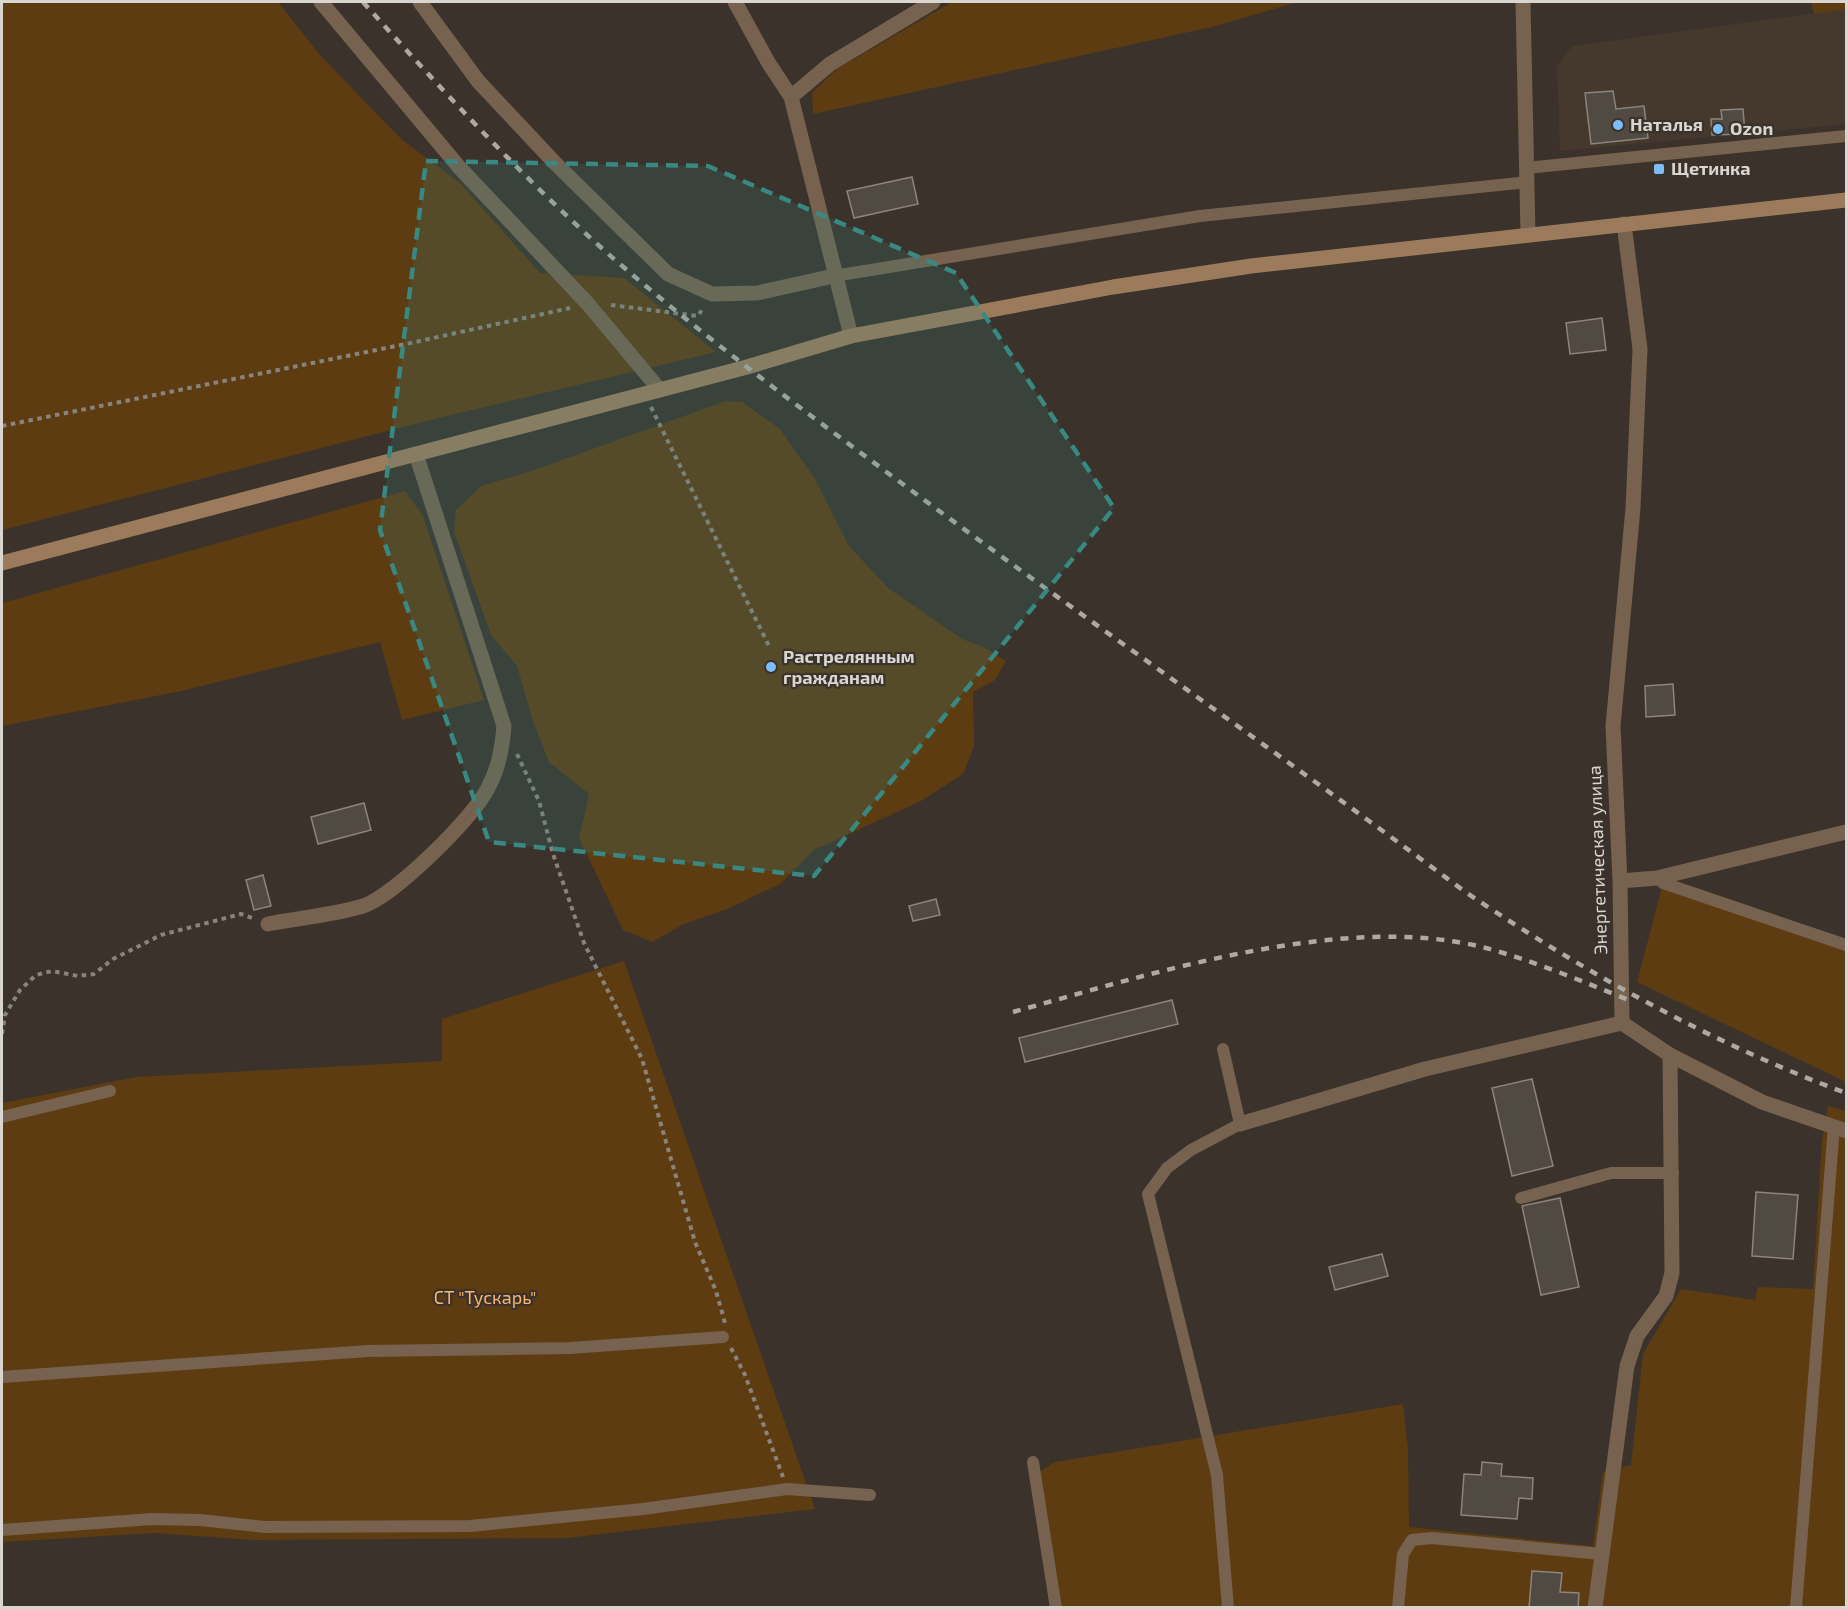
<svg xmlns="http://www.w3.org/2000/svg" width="1848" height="1609" viewBox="0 0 1848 1609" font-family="'Exo 2',sans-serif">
<rect width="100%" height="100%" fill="#3a322b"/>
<path fill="#45392d" d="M 1846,9 L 1846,124 L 1560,151 L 1557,66 L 1572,46 Z"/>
<path fill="#5e3c12" d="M 2,2 L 278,2 L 320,55 L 401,139 L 460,183 L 540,273 L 624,278 L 716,352 L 430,420 L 2,530 Z
M 952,2 L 1298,2 L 1212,27 L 813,114 L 812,93 L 837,69 Z
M 1811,2 L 1846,2 L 1846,9 L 1814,14 Z
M 726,401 L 742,402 L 780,429 L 815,479 L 849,546 L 888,588 L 962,639 L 983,647 L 1006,661 L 995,680 L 973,692 L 974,746 L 963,774 L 921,801 L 814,850 L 780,884 L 727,909 L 684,924 L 652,942 L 623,930 L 579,838 L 589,794 L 549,762 L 533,721 L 517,666 L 491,635 L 471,579 L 454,532 L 456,510 L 481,486 L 531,471 Z
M 405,491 L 423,516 L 484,700 L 402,720 L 380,642 L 181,691 L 2,726 L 2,603 Z
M 1663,883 L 1846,945 L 1846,1082 L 1637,982 Z
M 624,961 L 815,1509 L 567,1538 L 253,1540 L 155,1533 L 2,1542 L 2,1103 L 136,1077 L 442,1061 L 442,1019 Z
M 1828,1106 L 1846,1111 L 1846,1607 L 1050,1607 L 1031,1477 L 1055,1462 L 1403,1404 L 1408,1449 L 1409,1527 L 1593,1546 L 1603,1472 L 1631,1465 L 1643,1354 L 1681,1289 L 1755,1300 L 1758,1287 L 1813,1289 L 1822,1141 Z"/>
<path fill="#514a42" stroke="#8d847c" stroke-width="1.5" d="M 1613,91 L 1616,109 L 1644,106 L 1648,138 L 1591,144 L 1585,93 Z
M 1743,109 L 1745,134 L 1712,135 L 1711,119 L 1722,119 L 1721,110 Z
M 912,177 L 918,204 L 854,218 L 847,191 Z
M 1602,318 L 1606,350 L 1570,354 L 1566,323 Z
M 1673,684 L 1675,715 L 1646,717 L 1645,686 Z
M 364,803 L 371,830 L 318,844 L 311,817 Z
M 263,875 L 271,906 L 254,910 L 246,880 Z
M 936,899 L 940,915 L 913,921 L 909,906 Z
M 1172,1000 L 1178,1024 L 1025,1062 L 1019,1038 Z
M 1532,1079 L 1553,1166 L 1512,1176 L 1492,1088 Z
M 1756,1192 L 1798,1195 L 1793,1259 L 1752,1256 Z
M 1560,1198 L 1579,1287 L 1541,1295 L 1522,1206 Z
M 1382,1254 L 1388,1276 L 1335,1290 L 1329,1267 Z
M 1482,1462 L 1502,1464 L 1501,1476 L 1533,1478 L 1532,1499 L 1519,1498 L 1517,1519 L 1461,1515 L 1464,1474 L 1481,1475 Z
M 1532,1571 L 1562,1573 L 1560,1592 L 1579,1593 L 1578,1608 L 1529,1608 Z"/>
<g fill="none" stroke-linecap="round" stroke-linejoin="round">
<path stroke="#89837d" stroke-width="4" stroke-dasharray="4.5 4.5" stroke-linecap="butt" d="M 611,305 L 698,316 L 703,308
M 651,407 L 769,646
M 2,426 L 406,344 L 570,308
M 517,754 L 539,801 L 553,854 L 584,943 L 642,1059 L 695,1242 L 716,1291 L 725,1323
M 2,1034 L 5,1015 L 20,990 L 36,975 L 52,971 L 78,976 L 94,974 L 113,959 L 161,935 L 241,914 L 255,919
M 731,1348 L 745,1375 L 783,1477"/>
<path stroke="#76624e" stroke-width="12" d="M 1526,168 L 1846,136
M 834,276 L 1200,216 L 1528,182
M 1657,878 L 1663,883 L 1846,945
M 1223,1049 L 1240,1124 L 1191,1150 L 1167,1168 L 1148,1194 L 1217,1475 L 1228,1608
M 2,1117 L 110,1091
M 1521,1198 L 1611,1173 L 1673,1173
M 2,1377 L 368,1351 L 570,1348 L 723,1337
M 1033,1462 L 1056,1608
M 2,1530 L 152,1519 L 200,1520 L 265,1527 L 470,1526 L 643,1509 L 787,1489 L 870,1495
M 1398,1608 L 1403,1554 L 1412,1540 L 1432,1538 L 1601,1554
M 1796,1608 L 1834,1126"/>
<path stroke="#76624e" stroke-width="15" d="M 321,2 L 459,167 L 588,304 L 659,389
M 420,2 L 478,81 L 554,162 L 668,274 L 712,294 L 757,293 L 834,276
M 735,2 L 768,62 L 791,97 L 851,336
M 1523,2 L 1528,235
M 791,97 L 830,64 L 933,2
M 1620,881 L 1657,878 L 1846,832
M 268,924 C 299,918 333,915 363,906 C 394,896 474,817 488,788 C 499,767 502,749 504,726 L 416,454
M 1622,1023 L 1620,881 L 1613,726 L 1633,508 L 1640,349 L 1624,224
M 1622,1023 L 1670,1055 L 1762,1102 L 1846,1131
M 1240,1124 L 1425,1069 L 1622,1023
M 1595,1608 L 1627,1366 L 1637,1336 L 1666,1296 L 1672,1273 L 1670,1055"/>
<path stroke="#9b7b5b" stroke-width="15" d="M 2,563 L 747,367 L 851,336 L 1113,287 L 1251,266 L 1846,200"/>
<path stroke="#aea9a3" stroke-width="4.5" stroke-dasharray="8 8" stroke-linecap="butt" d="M 363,2 C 440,88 520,175 606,252 C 701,335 803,410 904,485 C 1089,622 1279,753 1464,891 C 1584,972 1711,1043 1846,1093
M 1013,1012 C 1151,974 1344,911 1486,948 C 1531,960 1587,983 1631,1001"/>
</g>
<path fill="#378982" fill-opacity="0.2" stroke="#378982" stroke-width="4.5" stroke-dasharray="12 8" stroke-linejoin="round" d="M 426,161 L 708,166 L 956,273 L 1114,508 L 814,876 L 489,842 L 380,530 Z"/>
<g fill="#7dbef9" stroke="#3a322b" stroke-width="2">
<circle cx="1618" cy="125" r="6"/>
<circle cx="1718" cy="129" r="6"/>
<rect x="1653" y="163" width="12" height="12" rx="3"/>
<circle cx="771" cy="667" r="6"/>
</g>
<g text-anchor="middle" stroke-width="4.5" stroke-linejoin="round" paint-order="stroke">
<g font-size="18" font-weight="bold" fill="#d9d5d0" stroke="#3a322b" text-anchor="start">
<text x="1630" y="131">Наталья</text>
<text x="1730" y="135">Ozon</text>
<text x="1671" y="175">Щетинка</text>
<text x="783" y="663">Растрелянным<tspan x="783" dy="21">гражданам</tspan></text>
</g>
<g font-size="18" fill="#d9d5d0" stroke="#3a322b">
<text transform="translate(1598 860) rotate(-92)" y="6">Энергетическая улица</text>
</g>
<g font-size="18" fill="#f9b66e" stroke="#3a322b">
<text x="485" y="1304">СТ "Тускарь"</text>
</g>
</g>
<rect width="1848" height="1609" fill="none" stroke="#d9d5d0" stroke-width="6"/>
</svg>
